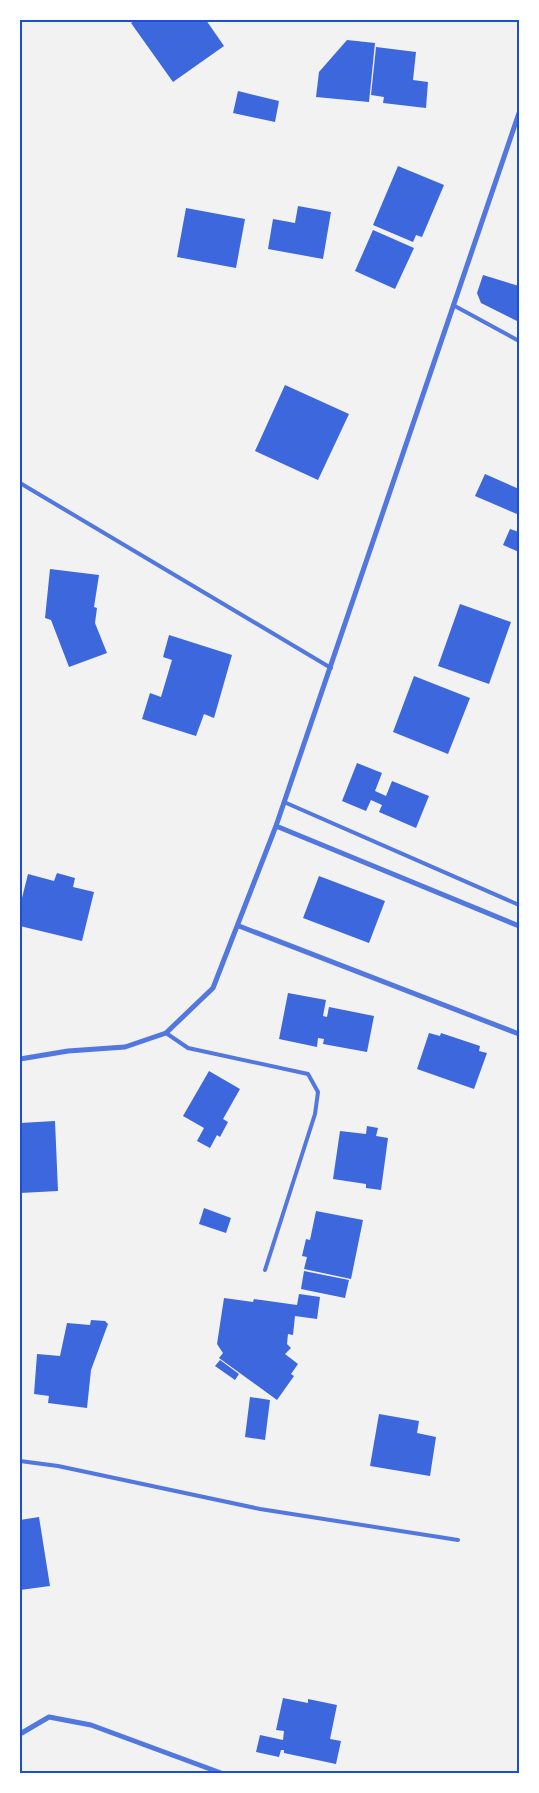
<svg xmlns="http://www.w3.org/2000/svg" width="539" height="1793" viewBox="0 0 539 1793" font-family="Raleway,sans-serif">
<rect width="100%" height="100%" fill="#f2f2f2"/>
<path fill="#3d67dc" d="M 136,20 L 206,20 L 224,46 L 173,82 L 131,23 Z
M 347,40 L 375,43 L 369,102 L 316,97 L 319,72 Z
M 376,47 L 416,52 L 413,80 L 428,82 L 426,108 L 383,103 L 384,97 L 371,95 Z
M 238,91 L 279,101 L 275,122 L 233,113 Z
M 398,166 L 444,185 L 422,237 L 416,235 L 413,242 L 373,225 Z
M 298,206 L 331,212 L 323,259 L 268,249 L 273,219 L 295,223 Z
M 186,208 L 245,219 L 236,268 L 177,257 Z
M 373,230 L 414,248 L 395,289 L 355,271 Z
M 483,275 L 519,286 L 519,322 L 481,303 L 477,293 Z
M 285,385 L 349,414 L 318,480 L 255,451 Z
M 485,474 L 519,489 L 519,509 L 517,514 L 475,496 Z
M 510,529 L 519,532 L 519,552 L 503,545 Z
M 50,569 L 99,575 L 94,607 L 97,608 L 95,623 L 107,653 L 69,667 L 51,620 L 45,618 Z
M 460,604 L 511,622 L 489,684 L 438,666 Z
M 169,635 L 232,655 L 214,718 L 204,714 L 196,736 L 142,719 L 150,693 L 161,697 L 172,660 L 163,657 Z
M 414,676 L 470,698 L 448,754 L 393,732 Z
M 357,763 L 382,773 L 375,791 L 386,796 L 392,781 L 429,796 L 416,828 L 379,812 L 382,805 L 371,800 L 366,811 L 342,801 Z
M 57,873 L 75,878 L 73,887 L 94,892 L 82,941 L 20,926 L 20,906 L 28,874 L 54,881 Z
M 319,876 L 385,901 L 369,943 L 303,918 Z
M 288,993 L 326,1000 L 323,1016 L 327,1017 L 329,1007 L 374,1016 L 367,1052 L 323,1044 L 324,1039 L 318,1038 L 317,1047 L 279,1039 Z
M 429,1033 L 440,1036 L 441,1033 L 480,1046 L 479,1051 L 487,1053 L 474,1089 L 417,1069 Z
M 209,1071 L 240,1089 L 223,1119 L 228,1122 L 220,1137 L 217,1135 L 210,1148 L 197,1141 L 204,1128 L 183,1116 Z
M 55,1121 L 58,1191 L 20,1193 L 20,1123 Z
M 367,1126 L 378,1128 L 376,1136 L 388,1138 L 381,1190 L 366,1188 L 366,1184 L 333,1179 L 340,1131 L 366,1134 Z
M 204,1208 L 231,1218 L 226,1233 L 199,1224 Z
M 316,1211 L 363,1220 L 351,1279 L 304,1269 L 307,1257 L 302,1256 L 306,1239 L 310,1240 Z
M 304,1271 L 349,1280 L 345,1298 L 301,1289 Z
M 299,1294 L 320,1297 L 317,1319 L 295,1316 L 293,1335 L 288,1334 L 287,1344 L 291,1348 L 285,1354 L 298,1364 L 291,1374 L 294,1376 L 277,1400 L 219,1358 L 223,1353 L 217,1344 L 224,1298 L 253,1302 L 254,1299 L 297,1305 Z
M 91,1320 L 105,1321 L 108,1324 L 91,1370 L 87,1408 L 48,1403 L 49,1396 L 34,1394 L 37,1354 L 60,1356 L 67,1323 L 90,1325 Z
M 220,1360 L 239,1374 L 235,1380 L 215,1366 Z
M 250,1397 L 270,1400 L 265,1440 L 245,1437 Z
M 379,1414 L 419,1421 L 417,1433 L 436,1437 L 430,1476 L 370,1466 Z
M 39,1517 L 50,1586 L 20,1590 L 20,1520 Z
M 283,1698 L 308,1703 L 308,1699 L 337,1705 L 330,1739 L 341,1741 L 336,1764 L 284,1753 L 284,1750 L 281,1750 L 279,1757 L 256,1752 L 260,1735 L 283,1740 L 284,1731 L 276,1730 Z"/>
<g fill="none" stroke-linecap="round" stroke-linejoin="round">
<path stroke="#5277de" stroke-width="4" d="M 453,305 L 519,341
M 20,483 L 331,668
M 284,802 L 519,905
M 166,1033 L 188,1048 L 308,1074 L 318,1092 L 315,1114 L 265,1270
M 20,1461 L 58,1466 L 260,1509 L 458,1540"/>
<path stroke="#5277de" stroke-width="5" d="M 276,826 L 519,926
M 239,926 L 519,1034
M 20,1059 L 68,1051 L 125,1047 L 166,1033 L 213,988 L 276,826 L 519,113
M 20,1734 L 49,1717 L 91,1725 L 221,1773"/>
</g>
<rect width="539" height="1793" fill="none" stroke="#ffffff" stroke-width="42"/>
<rect x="21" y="21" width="497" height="1751" fill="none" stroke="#1d4ed8" stroke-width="2"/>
</svg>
